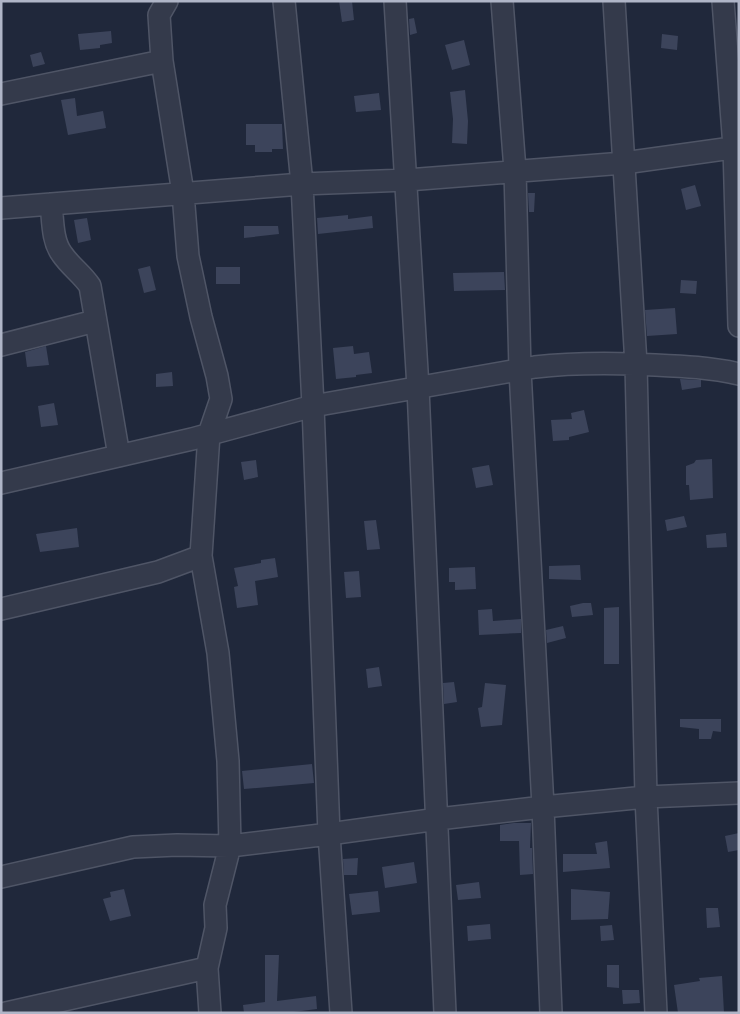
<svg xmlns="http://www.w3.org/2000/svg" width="740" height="1014" viewBox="0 0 740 1014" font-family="'Open Sans',sans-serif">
<rect width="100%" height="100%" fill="#20283b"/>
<path fill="#3c445b" d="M 339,1 L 352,1 L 354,20 L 342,22 Z
M 414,18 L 417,33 L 410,35 L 409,19 Z
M 111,31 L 112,43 L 100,45 L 100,48 L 80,50 L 78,34 Z
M 662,34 L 678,36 L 677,50 L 661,48 Z
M 464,40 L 470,65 L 452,70 L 445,45 Z
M 41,52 L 45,64 L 33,67 L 30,55 Z
M 465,90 L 468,121 L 467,144 L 452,143 L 453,119 L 450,92 Z
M 379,93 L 381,110 L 356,112 L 354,96 Z
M 75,98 L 77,116 L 103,111 L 106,128 L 68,135 L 61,100 Z
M 246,124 L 282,124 L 283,149 L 272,149 L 272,152 L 255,152 L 255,145 L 246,145 Z
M 695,185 L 701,206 L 686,210 L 681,189 Z
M 528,193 L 535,193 L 534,212 L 529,212 Z
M 348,215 L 348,219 L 372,216 L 373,228 L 318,234 L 317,218 Z
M 87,218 L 91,240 L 78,243 L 74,220 Z
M 244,226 L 278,226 L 279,234 L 244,238 Z
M 150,266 L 156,290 L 144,293 L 138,269 Z
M 216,267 L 240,267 L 240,284 L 216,284 Z
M 504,272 L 505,290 L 454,291 L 453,273 Z
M 681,280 L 697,281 L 696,294 L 680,293 Z
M 675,308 L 677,334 L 647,336 L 645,310 Z
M 46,346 L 49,365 L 27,367 L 25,352 Z
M 353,346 L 354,354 L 369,352 L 372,373 L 356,375 L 356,377 L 336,379 L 333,348 Z
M 172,372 L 173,386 L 156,387 L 156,374 Z
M 680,379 L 701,380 L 701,387 L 682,390 Z
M 54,403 L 58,425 L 41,427 L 38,406 Z
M 584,410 L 589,432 L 569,437 L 569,440 L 553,441 L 551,420 L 572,419 L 571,413 Z
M 712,459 L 713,498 L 690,500 L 689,485 L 686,485 L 686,466 L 694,463 L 696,460 Z
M 256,460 L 258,477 L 244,480 L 241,462 Z
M 489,465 L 493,485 L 476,488 L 472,468 Z
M 684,516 L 687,527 L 667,531 L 665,520 Z
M 376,520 L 380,549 L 367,550 L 364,521 Z
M 77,528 L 79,547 L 40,552 L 36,534 Z
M 726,533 L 727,547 L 707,548 L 706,535 Z
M 275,558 L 278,577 L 255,581 L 258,605 L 237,608 L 234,587 L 238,586 L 234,568 L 261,563 L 261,560 Z
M 580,565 L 581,580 L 549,579 L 549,566 Z
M 475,567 L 476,589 L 455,590 L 455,582 L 449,582 L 449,568 Z
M 359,571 L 361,597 L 346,598 L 344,572 Z
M 583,603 L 591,603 L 593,615 L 572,617 L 570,606 Z
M 619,607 L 619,664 L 604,664 L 604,608 Z
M 492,609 L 493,621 L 521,619 L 521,633 L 479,635 L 478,610 Z
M 563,626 L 566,638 L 547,643 L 546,630 Z
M 379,667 L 382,686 L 368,688 L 366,669 Z
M 454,682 L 457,702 L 444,704 L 443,683 Z
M 485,683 L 506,685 L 502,725 L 481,727 L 478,708 L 482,707 Z
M 680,719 L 721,719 L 721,732 L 713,731 L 711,739 L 699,739 L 699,729 L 680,727 Z
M 312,764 L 314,783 L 244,789 L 242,771 Z
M 514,823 L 531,823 L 530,848 L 532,848 L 533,874 L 520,875 L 519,841 L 500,841 L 500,825 Z
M 739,833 L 739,850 L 728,852 L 725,836 Z
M 607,841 L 610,868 L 563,872 L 563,854 L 597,854 L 595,843 Z
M 358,858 L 357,875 L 344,875 L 343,859 Z
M 414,862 L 417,883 L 385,888 L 382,867 Z
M 479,882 L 481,898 L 458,900 L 456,885 Z
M 124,889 L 131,916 L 110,921 L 103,899 L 111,897 L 110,892 Z
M 571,889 L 610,892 L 608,919 L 571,920 Z
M 378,891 L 380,912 L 352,915 L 349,894 Z
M 706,908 L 718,908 L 720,927 L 707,928 Z
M 490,924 L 491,939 L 468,941 L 467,926 Z
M 612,925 L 614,940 L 601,941 L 600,926 Z
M 265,955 L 279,955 L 277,1001 L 316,996 L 317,1009 L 286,1013 L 244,1013 L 243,1005 L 265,1002 Z
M 607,965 L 619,965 L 619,988 L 607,987 Z
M 722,976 L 724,1013 L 678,1013 L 674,985 L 700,981 L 699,978 Z
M 622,990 L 639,990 L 640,1003 L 623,1004 Z"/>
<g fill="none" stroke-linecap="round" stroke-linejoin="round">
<g stroke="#4f5566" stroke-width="24">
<path id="minor" d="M 167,1 L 159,15 L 162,61 L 183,193 L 188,256 L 201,317 L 217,376 L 221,399 L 209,434 L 201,556 L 218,653 L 228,761 L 230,846 L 215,905 L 216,928 L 207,968 L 210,1013
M 284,1 L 302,184 L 313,406 L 329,834 L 341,1013
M 395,1 L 418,388 L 445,1013
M 502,1 L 515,170 L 520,370 L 543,807 L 551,1013
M 614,1 L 636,364 L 646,797 L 656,1013
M 723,1 L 734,147 L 739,326
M 1,94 L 162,61
M 51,204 C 53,220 52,241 62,254 C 70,266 82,274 90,286 L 119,456
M 1,208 L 302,184 L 407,180 L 624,163 L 739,147
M 1,345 L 95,321
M 1,483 L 192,439 L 313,406 L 535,367 C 569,363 601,363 635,364 C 671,366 704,366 739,374
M 1,609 L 158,572 L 201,556
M 1,877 L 133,847 L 177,845 L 230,846 L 329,834 L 438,819 L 543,807 L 646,797 L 739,793
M 6,1013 L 207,968"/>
</g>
<use href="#minor" stroke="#343a4b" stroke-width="21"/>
</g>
<rect width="740" height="1014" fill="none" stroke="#afb5c7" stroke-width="5"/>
</svg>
